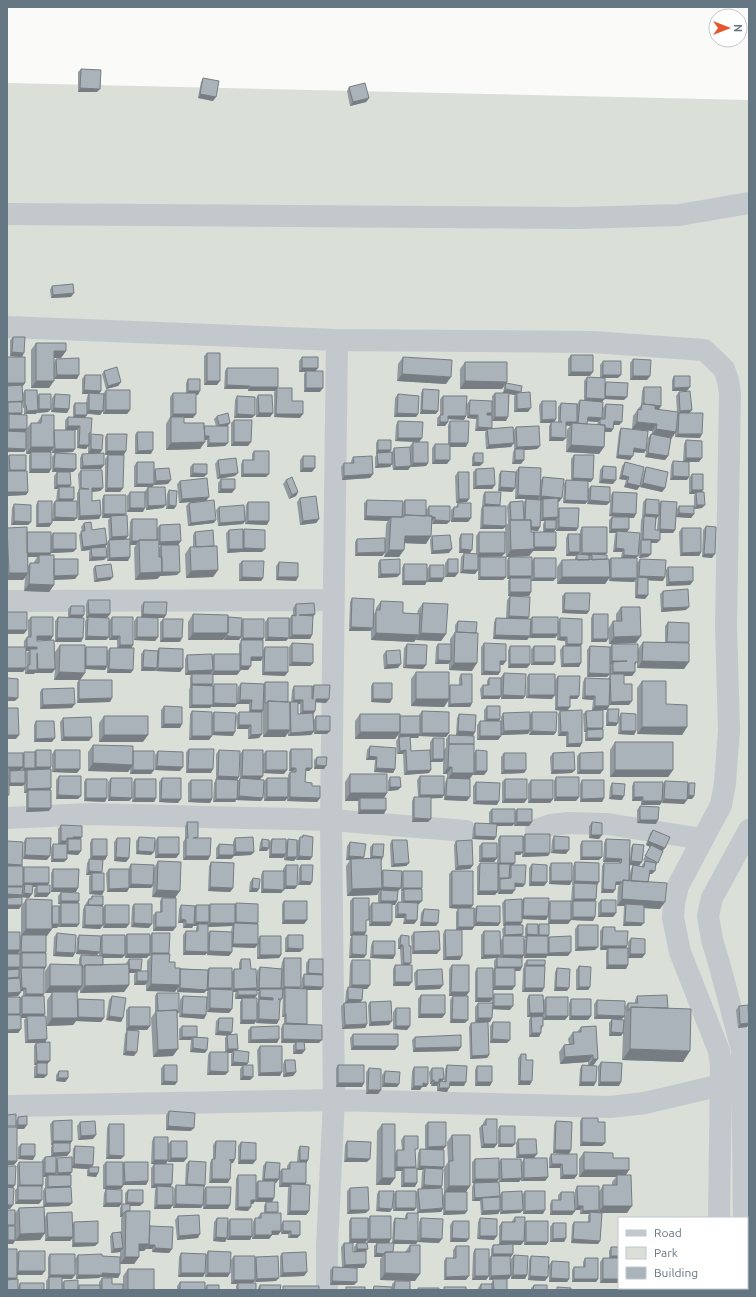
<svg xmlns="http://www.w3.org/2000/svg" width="756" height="1297" viewBox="0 0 756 1297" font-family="Ubuntu,sans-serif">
<rect width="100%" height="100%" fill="#fafaf8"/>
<path fill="#dadfd7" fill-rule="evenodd" d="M 7,83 L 749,100 L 749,1290 L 7,1290 ZM 619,1218 L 747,1218 L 747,1288 L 619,1288 Z"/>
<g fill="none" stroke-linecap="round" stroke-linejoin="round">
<path stroke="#c3c8cc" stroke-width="22" d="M 7,214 L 577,218 L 679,215 L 749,203
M 7,327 L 337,340 L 593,342 L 704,350 L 716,361 L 724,369 L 728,380 L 730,394 L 726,625 L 729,730 L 725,783 L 721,805 L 678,886 L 674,903 L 673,918 L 680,952 L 719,1051 L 721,1066 L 719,1218
M 7,601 L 334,600
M 7,818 L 90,814 L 331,820 L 466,831
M 536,830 L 551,825 L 568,823 L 607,824 L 703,839
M 7,1106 L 334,1100 L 610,1107 L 645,1103 L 721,1085
M 744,1218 L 742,1050 L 719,963 L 712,940 L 708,916 L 712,898 L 749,830
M 744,1288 L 744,1290
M 327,1290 L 327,1247 L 334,1100 L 331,820 L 337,340
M 718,1290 L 718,1288"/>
</g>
<path fill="#929a9f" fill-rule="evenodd" d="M 81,69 L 97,92 L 78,92 L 78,72 Z
M 203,78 L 213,101 L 198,98 L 201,82 Z
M 349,87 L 369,98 L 366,102 L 350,106 L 347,91 Z
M 52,286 L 71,297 L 51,298 L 50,290 Z
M 13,337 L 22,357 L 10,356 L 10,340 Z
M 36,343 L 66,351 L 61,358 L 54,358 L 54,362 L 56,359 L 77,379 L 54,379 L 49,388 L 31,388 L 31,350 Z
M 207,353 L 217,385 L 204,385 L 204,356 Z
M 571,355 L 590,376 L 568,376 L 568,359 Z
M 7,357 L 25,383 L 22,387 L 23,393 L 25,390 L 37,397 L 39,394 L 51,409 L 48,412 L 37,413 L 37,412 L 36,414 L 24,414 L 24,408 L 23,408 L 22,402 L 22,413 L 21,414 L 27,428 L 31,423 L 37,423 L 42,415 L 54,430 L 65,430 L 65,420 L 68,417 L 73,417 L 73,406 L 75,403 L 86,403 L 87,397 L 88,394 L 82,394 L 82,379 L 85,375 L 101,391 L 99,394 L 103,394 L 106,390 L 130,410 L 127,414 L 103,414 L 103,398 L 103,411 L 100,415 L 87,414 L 85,417 L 91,433 L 89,437 L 91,434 L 102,450 L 100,453 L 88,453 L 88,446 L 86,449 L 77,448 L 77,430 L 75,430 L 73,452 L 52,453 L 52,450 L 51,452 L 51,469 L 49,473 L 29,473 L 29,455 L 30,454 L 26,454 L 26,449 L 24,452 L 7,452 Z
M 302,357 L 320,392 L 304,392 L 304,374 L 305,372 L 299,372 L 299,361 Z
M 403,357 L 446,384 L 397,381 L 398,364 Z
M 633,359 L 650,376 L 647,380 L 630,380 L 630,363 Z
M 603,361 L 618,378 L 605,378 L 605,384 L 606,382 L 624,400 L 604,399 L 603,401 L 601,419 L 602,419 L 603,408 L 606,404 L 622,422 L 619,425 L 614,425 L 613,429 L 611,432 L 605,432 L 604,447 L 599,454 L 566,452 L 567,430 L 570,426 L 566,425 L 563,441 L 549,441 L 549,426 L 551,423 L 540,423 L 539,405 L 542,401 L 554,422 L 558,422 L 558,407 L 561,403 L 577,404 L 580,400 L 584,400 L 584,381 L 587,377 L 600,378 L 600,365 ZM 587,421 L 598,422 L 597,424 L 587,424 Z
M 465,362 L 507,382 L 502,389 L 460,389 L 460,369 Z
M 227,368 L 277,388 L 292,401 L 300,418 L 274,417 L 274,392 L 275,391 L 248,391 L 248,389 L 224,389 L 225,371 Z
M 104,371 L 121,382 L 118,386 L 106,389 L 102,374 Z
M 674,376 L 687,391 L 672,391 L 672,380 Z
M 188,379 L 198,395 L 196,395 L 193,418 L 184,418 L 184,423 L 204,426 L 216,426 L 214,419 L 217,416 L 228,426 L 225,446 L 207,447 L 207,440 L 205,440 L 200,449 L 166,450 L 166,424 L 170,417 L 170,397 L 173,393 L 186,393 L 186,383 Z
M 506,383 L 520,393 L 528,412 L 514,412 L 514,396 L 515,395 L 509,394 L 506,421 L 492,421 L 492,428 L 491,429 L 514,440 L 513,431 L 516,427 L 540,446 L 537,449 L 524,450 L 521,464 L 512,464 L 513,452 L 514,450 L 514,443 L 511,447 L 486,449 L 485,433 L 486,431 L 475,431 L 476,419 L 467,418 L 467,404 L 470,400 L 492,409 L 492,396 L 495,393 L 503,393 L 504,387 Z
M 644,387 L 661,406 L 659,410 L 677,412 L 676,396 L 679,392 L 689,413 L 700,438 L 675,437 L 675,433 L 671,439 L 668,456 L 665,460 L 645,457 L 648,438 L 651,434 L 652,434 L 652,431 L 632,429 L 633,416 L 641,405 L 642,391 Z
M 423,389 L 436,414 L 420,414 L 421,393 Z
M 55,394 L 69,409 L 67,413 L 51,412 L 52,398 Z
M 398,394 L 418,414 L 416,417 L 394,417 L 395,398 Z
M 258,395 L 273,413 L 270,417 L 256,417 L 256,399 Z
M 237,396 L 252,418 L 234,418 L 235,400 Z
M 443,396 L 466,416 L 464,420 L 448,419 L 445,426 L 437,426 L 437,418 L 440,415 L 440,399 Z
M 234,420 L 248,446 L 231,446 L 231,423 Z
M 398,421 L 422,438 L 419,442 L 395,441 L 396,425 Z
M 450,421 L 466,447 L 450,447 L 447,464 L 432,464 L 432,448 L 435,444 L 448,444 L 448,425 Z
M 621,428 L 646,450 L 644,453 L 633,452 L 630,460 L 616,458 L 619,432 Z
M 137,432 L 151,454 L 135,454 L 135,435 Z
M 107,434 L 124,455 L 105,455 L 105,437 Z
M 378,440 L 390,452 L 392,452 L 394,448 L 411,457 L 410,446 L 413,442 L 428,463 L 426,466 L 411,467 L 411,466 L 408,470 L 393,470 L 392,464 L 390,467 L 375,468 L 375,457 L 377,454 L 376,454 L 376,443 Z
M 686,440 L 699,462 L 689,462 L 687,480 L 670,480 L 671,465 L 673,461 L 683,462 L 684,444 Z
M 254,451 L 266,477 L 241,477 L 241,464 L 243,460 L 252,460 L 252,454 Z
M 55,453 L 76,469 L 73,472 L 70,472 L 69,487 L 72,501 L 77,501 L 77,493 L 79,490 L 78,474 L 81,470 L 103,488 L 100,491 L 92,492 L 92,501 L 101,515 L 99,519 L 78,520 L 77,504 L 74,521 L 52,521 L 53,504 L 55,501 L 56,501 L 57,491 L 58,489 L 54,489 L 54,476 L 57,472 L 60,472 L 52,472 L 52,457 Z
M 474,453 L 480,466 L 472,466 L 472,457 Z
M 82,454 L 104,465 L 101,469 L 80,469 L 80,458 Z
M 9,455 L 26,470 L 25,471 L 28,492 L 26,495 L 7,496 L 7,458 Z
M 108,455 L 123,488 L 120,492 L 105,492 L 105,459 Z
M 574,455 L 591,482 L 588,482 L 588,489 L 591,486 L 607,505 L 587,504 L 588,501 L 585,504 L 563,503 L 564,484 L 566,480 L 571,480 L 571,459 Z
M 303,456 L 312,472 L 300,472 L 300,460 Z
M 353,457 L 373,474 L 370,478 L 342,480 L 341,467 L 344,463 L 351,463 L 351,461 Z
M 218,460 L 235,476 L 217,479 L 215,464 Z
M 137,462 L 154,470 L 155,469 L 168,484 L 154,485 L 152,487 L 163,508 L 146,510 L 145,496 L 143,512 L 127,512 L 127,496 L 130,492 L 145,492 L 145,491 L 148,487 L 134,487 L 134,466 Z
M 625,462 L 640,486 L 637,490 L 624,487 L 626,480 L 619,479 L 622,466 Z
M 193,464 L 204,477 L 190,477 L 190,467 Z
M 603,466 L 613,484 L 599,483 L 600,470 Z
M 519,467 L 541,480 L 543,477 L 559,502 L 558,502 L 558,510 L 559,508 L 578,528 L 576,531 L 556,531 L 556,520 L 556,529 L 553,532 L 556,547 L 554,551 L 533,551 L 529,556 L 509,557 L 532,561 L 534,558 L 556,578 L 553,581 L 531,581 L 531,592 L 529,596 L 508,596 L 508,581 L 509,579 L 507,579 L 507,560 L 509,557 L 506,557 L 505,527 L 508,523 L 507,506 L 510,502 L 523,510 L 524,502 L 526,499 L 515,499 L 516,471 ZM 540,521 L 545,521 L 543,524 L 543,532 L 531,532 L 531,530 L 538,531 Z
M 646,467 L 665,488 L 662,492 L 640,487 L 644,471 Z
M 476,469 L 495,485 L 492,489 L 473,489 L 473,472 Z
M 501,471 L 515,488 L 512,492 L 498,491 L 499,474 Z
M 458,472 L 467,502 L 456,503 L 455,476 Z
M 692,474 L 701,492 L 702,508 L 694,509 L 694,514 L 691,518 L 676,517 L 675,530 L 673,533 L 660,533 L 657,543 L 651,543 L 651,554 L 648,557 L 639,558 L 638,551 L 636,558 L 637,563 L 640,559 L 663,581 L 648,580 L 648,595 L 645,599 L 635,598 L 635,581 L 636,579 L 634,582 L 609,581 L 609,578 L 605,584 L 557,584 L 557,567 L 562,560 L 575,560 L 575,558 L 576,556 L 566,556 L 566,538 L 568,534 L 580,534 L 580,531 L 582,527 L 607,553 L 605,554 L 607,559 L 609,560 L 611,558 L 621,558 L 622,552 L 613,552 L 615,534 L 616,533 L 609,533 L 609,520 L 612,517 L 618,517 L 609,516 L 611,495 L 613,492 L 634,518 L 629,518 L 629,529 L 627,532 L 639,543 L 640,541 L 641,520 L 642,518 L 643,502 L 646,499 L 659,503 L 661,501 L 677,509 L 679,506 L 694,506 L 694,496 L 695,494 L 689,494 L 689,478 ZM 658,516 L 657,530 L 655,530 L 656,519 Z
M 221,479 L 232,493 L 218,493 L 218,483 Z
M 286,480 L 298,492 L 296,496 L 289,499 L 283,484 Z
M 180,481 L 206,501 L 214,523 L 188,526 L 186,506 L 189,503 L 200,501 L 179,503 L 177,484 Z
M 169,490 L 176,506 L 174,509 L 166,509 L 167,494 Z
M 485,492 L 500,505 L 500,506 L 506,526 L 503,529 L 480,529 L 481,509 L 482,507 L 483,495 Z
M 104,495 L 125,515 L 128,536 L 126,539 L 129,539 L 130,522 L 132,519 L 157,540 L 157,528 L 160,525 L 181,541 L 178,545 L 159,545 L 159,548 L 161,545 L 177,575 L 160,576 L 157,579 L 135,580 L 134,548 L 136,545 L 130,545 L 128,561 L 107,561 L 107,545 L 105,547 L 104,560 L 89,561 L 89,552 L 90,550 L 81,551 L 79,535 L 82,531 L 81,527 L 84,523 L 107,543 L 109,540 L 108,520 L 110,518 L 102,518 L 102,499 Z
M 300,498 L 319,519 L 316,523 L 300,525 L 297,502 Z
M 367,500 L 403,503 L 405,500 L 427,509 L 429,506 L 447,524 L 432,524 L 432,521 L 431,521 L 426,544 L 405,543 L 399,557 L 384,557 L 385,553 L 382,556 L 355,556 L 355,542 L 357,539 L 385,546 L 386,524 L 388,521 L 364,520 L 364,503 Z
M 38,501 L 52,523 L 49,527 L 36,527 L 36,505 Z
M 248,502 L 267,525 L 245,524 L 245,521 L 243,524 L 218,526 L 216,510 L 219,507 L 245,519 L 246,505 Z
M 458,503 L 471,518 L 468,522 L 451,522 L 451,510 L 454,507 L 456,507 Z
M 14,504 L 31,522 L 28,525 L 11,525 L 12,508 Z
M 706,526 L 712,558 L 702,557 L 703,530 Z
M 7,528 L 27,532 L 51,536 L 53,533 L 76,549 L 73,552 L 51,553 L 50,555 L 75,579 L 54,580 L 54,585 L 49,592 L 24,591 L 25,578 L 23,580 L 7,580 ZM 28,557 L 37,557 L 34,562 L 34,563 L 30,563 L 28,566 Z
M 682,528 L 701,552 L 699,556 L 680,556 L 679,532 Z
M 244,529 L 262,552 L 241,552 L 241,551 L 241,552 L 227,553 L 226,533 L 229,530 L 243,531 Z
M 195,532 L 218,570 L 213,577 L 186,578 L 185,554 L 190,547 L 193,547 L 193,535 Z
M 479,532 L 505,553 L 502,556 L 506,577 L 503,580 L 478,580 L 478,566 L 475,574 L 460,573 L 461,557 L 464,553 L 459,553 L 459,538 L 461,534 L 470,553 L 476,554 L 476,536 Z
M 432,536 L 449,553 L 431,554 L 430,540 Z
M 448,559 L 455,577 L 445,577 L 445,563 Z
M 380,560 L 400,574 L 397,577 L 378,578 L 378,563 Z
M 242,561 L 263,578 L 261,581 L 239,581 L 239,564 Z
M 279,562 L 298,577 L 296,581 L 276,580 L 276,566 Z
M 404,564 L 427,581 L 425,585 L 402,585 L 402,568 Z
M 430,565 L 442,582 L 427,582 L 427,569 Z
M 95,566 L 113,577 L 110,580 L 94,582 L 93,569 Z
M 668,567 L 693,581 L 690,585 L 666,586 L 666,570 Z
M 663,591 L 686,610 L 661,612 L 660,594 Z
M 565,593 L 587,614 L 562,613 L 562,596 Z
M 510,596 L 528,619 L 531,619 L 532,617 L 558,622 L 560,618 L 581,646 L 579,667 L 561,667 L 560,650 L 563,646 L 565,646 L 565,641 L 557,640 L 557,634 L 555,638 L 529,637 L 527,640 L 493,639 L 494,622 L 496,618 L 506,618 L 507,600 Z
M 352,598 L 373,615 L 376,611 L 376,608 L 381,601 L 403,613 L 417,614 L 418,610 L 423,603 L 446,634 L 441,641 L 416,640 L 416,639 L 414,642 L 371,640 L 371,630 L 370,631 L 349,631 L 350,602 Z
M 88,600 L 110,614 L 107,618 L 109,637 L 106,640 L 85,640 L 85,621 L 87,618 L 86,618 L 86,604 Z
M 144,602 L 166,615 L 164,618 L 158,618 L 158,637 L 155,641 L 134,640 L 134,621 L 137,617 L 141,618 L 141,606 Z
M 296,604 L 313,617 L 312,635 L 310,639 L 289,639 L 289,619 L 292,615 L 293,615 L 293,608 Z
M 71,606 L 84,615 L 82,618 L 83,638 L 81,642 L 55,642 L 55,621 L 58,617 L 68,618 L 68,609 Z
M 621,607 L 636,643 L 609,644 L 608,629 L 613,621 L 616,621 L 616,614 Z
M 193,614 L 228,617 L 242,621 L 243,619 L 263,640 L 263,650 L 265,647 L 285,676 L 262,675 L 262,658 L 261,661 L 251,661 L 248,670 L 240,670 L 240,671 L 237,675 L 213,675 L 211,686 L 213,686 L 214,684 L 237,704 L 235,707 L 212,707 L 212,706 L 210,708 L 189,708 L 189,689 L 190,688 L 190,677 L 191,675 L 185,675 L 185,659 L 187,655 L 212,656 L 214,654 L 239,654 L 239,644 L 241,642 L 241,638 L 239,640 L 224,640 L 224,638 L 223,640 L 188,640 L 188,622 Z
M 593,614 L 608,639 L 606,642 L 591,642 L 591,618 Z
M 31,617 L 51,640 L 37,640 L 55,668 L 55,652 L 60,645 L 85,648 L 86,647 L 107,651 L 110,648 L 117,648 L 117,640 L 109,640 L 109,621 L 112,617 L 132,648 L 131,673 L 107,673 L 107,667 L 105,670 L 85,669 L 85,673 L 80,680 L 112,698 L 110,702 L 77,703 L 77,683 L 79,680 L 54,680 L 55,669 L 52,673 L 35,673 L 35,672 L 34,674 L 25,674 L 25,669 L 23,672 L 24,641 L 27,637 L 28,637 L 28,620 ZM 26,651 L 29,651 L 27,653 L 27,666 L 26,668 Z
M 268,618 L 286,641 L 265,641 L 265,622 Z
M 163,619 L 180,642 L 160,642 L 160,622 Z
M 458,621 L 472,671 L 449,670 L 449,663 L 448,664 L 435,664 L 436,647 L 438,644 L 450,644 L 450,639 L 455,632 L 455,625 Z
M 668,622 L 689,642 L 684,669 L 637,668 L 637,662 L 635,665 L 635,672 L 632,676 L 624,676 L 624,684 L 629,705 L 609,705 L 607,710 L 592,710 L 593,700 L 582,699 L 583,682 L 585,678 L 608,679 L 610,675 L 610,666 L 611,665 L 610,665 L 607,677 L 587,677 L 587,650 L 590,646 L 610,647 L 612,644 L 638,649 L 643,642 L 665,642 L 665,626 Z
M 292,643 L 313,663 L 310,666 L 289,666 L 289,647 Z
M 484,643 L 506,661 L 503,665 L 500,665 L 500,672 L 498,675 L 481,675 L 481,647 Z
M 407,644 L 426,665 L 423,669 L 403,668 L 404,648 Z
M 510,646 L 530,664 L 527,668 L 508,668 L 508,650 Z
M 534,646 L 555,662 L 553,665 L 531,665 L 531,649 Z
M 159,648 L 183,668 L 180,672 L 156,671 L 156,670 L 155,671 L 141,671 L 141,654 L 144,650 L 157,651 Z
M 386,651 L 398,668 L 384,669 L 383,655 Z
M 416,672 L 449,687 L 450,685 L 459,685 L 459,678 L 461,674 L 472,703 L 470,707 L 448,707 L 448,701 L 444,707 L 411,706 L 411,679 Z
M 504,673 L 525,696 L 523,699 L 501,699 L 501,696 L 499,699 L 481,699 L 480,689 L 483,685 L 487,685 L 487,681 L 489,678 L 501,683 L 501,677 Z
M 529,674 L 552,699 L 526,698 L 527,677 Z
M 558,676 L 579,696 L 577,699 L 570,699 L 568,711 L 580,747 L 566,747 L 566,736 L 558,736 L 558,714 L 560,711 L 562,711 L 555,710 L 555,680 Z
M 642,681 L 666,704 L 687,727 L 682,735 L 637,734 L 637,688 Z
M 265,682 L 288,702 L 291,702 L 292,690 L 294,686 L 312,686 L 314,685 L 326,703 L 315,702 L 315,711 L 313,714 L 314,720 L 316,716 L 327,734 L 314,734 L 314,732 L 311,735 L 288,736 L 288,733 L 285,737 L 263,737 L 263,711 L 262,713 L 262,734 L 259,738 L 248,739 L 248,729 L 237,729 L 236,716 L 239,712 L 249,712 L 249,704 L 237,704 L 238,687 L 241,683 L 264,684 ZM 298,704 L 300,704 L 300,714 L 298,714 Z
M 373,683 L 390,703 L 371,702 L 371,686 Z
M 42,689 L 72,708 L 40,709 L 40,692 Z
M 164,706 L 180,728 L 161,728 L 161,710 Z
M 487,706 L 500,719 L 499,721 L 501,721 L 501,717 L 503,713 L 530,715 L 532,712 L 554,735 L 529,735 L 530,731 L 528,734 L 501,735 L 501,721 L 501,736 L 498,740 L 477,740 L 477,725 L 480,721 L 484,721 L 484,710 Z
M 608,709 L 616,726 L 606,726 L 606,713 Z
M 192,711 L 212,715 L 214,712 L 233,736 L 212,735 L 209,740 L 189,740 L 190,714 Z
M 422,711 L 449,733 L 446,737 L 419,736 L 419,735 L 418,738 L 410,738 L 411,751 L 430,753 L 430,742 L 433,738 L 444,750 L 446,747 L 446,739 L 449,735 L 474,753 L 476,750 L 487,771 L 484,775 L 473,775 L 473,774 L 469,779 L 467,801 L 444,800 L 444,795 L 442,798 L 431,798 L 428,822 L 412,822 L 412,801 L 414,797 L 418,797 L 417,780 L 420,776 L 444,789 L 445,782 L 447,779 L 447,774 L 443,774 L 443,760 L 442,762 L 431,762 L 429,773 L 404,775 L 403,754 L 397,754 L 396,741 L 398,738 L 398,735 L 395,739 L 355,739 L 355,721 L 360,714 L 400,716 L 419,716 L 419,715 Z
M 586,711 L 603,728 L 602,729 L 603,738 L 600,741 L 585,741 L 585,733 L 586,732 L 584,732 L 583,714 Z
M 621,713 L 636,731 L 634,735 L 618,734 L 619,717 Z
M 459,714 L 473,736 L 456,735 L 457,718 Z
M 104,716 L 143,742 L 99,742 L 99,723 Z
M 63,718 L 89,741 L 61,741 L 60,722 Z
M 36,721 L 52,742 L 34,742 L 34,725 Z
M 615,742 L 673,770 L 668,777 L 610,777 L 610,750 Z
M 93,745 L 133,751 L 154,770 L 151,774 L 130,774 L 130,768 L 128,772 L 88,771 L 88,752 Z
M 370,746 L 395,769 L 393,773 L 374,772 L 375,760 L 366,760 L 367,750 Z
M 189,749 L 211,773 L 186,773 L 186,752 Z
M 291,749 L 312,768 L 309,771 L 306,771 L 305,782 L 312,786 L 320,798 L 317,802 L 287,801 L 287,798 L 285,801 L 264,801 L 264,783 L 263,798 L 261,801 L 236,800 L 235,802 L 213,802 L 214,783 L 216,780 L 216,754 L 219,750 L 239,777 L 237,780 L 238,781 L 240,778 L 240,754 L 243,750 L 263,776 L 260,779 L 264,781 L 267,778 L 288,778 L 288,775 L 290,772 L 293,772 L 289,771 L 289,752 Z
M 36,750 L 50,769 L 49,811 L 26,812 L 26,794 L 27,793 L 24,793 L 24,784 L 23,786 L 9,786 L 9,795 L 7,797 L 7,753 L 23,754 L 24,752 L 34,752 ZM 22,768 L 22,771 L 10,771 L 9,773 L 9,771 L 20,771 Z
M 55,750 L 80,769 L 77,773 L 52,772 L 52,754 Z
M 158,751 L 180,771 L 155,770 L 155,755 Z
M 266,751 L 284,774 L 263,773 L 263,754 Z
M 504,753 L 526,770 L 524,773 L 501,774 L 501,757 Z
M 553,753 L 572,773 L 551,774 L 550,757 Z
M 580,753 L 603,770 L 600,774 L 577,774 L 577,756 Z
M 317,757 L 324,769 L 314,769 L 314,760 Z
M 350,774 L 387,793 L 384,798 L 384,814 L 358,814 L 358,801 L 345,801 L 345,782 Z
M 59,776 L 78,799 L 56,799 L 56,780 Z
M 390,777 L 398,790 L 388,791 L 388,781 Z
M 556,777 L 579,797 L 576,801 L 554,801 L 554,781 Z
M 111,778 L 132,798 L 129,801 L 108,801 L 108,782 Z
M 162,778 L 178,803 L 159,802 L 159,782 Z
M 86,779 L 105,802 L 84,801 L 84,782 Z
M 135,779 L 156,798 L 154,802 L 132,802 L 133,782 Z
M 505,779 L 527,799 L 524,803 L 502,803 L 502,782 Z
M 191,780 L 212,799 L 210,803 L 188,802 L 188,783 Z
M 531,780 L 553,799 L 550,803 L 528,803 L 528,784 Z
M 582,780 L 604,798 L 602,802 L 580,802 L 580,784 Z
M 665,781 L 688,784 L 689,783 L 694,796 L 692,799 L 687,799 L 684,804 L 662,802 L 660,805 L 641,805 L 641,801 L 632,801 L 632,786 L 634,782 L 663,784 Z
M 476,782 L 497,805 L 473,804 L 473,786 Z
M 612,783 L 622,800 L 609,799 L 610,787 Z
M 640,806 L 656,824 L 637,823 L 637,810 Z
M 492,809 L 515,812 L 517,809 L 532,822 L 529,826 L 514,826 L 514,824 L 512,826 L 496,826 L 496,837 L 494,840 L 472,839 L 473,827 L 475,823 L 489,824 L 489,812 Z
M 187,822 L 198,837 L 197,838 L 210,856 L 208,860 L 183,860 L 183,842 L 185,839 L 185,826 Z
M 592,822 L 599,839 L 589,838 L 589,826 Z
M 61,825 L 80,839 L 81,851 L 78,855 L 67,854 L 67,859 L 64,862 L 51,862 L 51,848 L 53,844 L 58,844 L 58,829 Z
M 653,830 L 663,851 L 652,874 L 650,874 L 648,882 L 660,909 L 644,908 L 641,926 L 623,926 L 624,907 L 624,906 L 617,906 L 618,887 L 619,885 L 615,885 L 613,893 L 601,893 L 602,866 L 604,863 L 619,863 L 619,862 L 603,862 L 604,843 L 606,839 L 630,858 L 631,848 L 633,844 L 639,866 L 642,867 L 642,865 L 645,861 L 643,860 L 650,847 L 646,845 L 650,833 ZM 630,865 L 633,865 L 631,869 L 629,877 Z
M 525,834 L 548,856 L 522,857 L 522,852 L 520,855 L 515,855 L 513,865 L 523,887 L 515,887 L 512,894 L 498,894 L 497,892 L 495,895 L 477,895 L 477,867 L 480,863 L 497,863 L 498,839 L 500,836 L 523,837 Z
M 303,835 L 312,857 L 310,860 L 296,860 L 297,857 L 294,861 L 284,860 L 284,856 L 283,858 L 269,858 L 269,845 L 267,851 L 259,851 L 260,843 L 262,839 L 269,842 L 272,839 L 286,842 L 288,839 L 297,841 Z
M 554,836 L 566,854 L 551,853 L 552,840 Z
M 139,837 L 151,855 L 136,854 L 136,841 Z
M 158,837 L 179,854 L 176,858 L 155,858 L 155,841 Z
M 26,838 L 47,860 L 23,859 L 24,841 Z
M 117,838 L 129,858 L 126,862 L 114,861 L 114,842 Z
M 235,838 L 254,852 L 251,855 L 234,856 L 231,859 L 216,859 L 216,848 L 219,844 L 233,845 L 233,842 Z
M 92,839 L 107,856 L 105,860 L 98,860 L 101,873 L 104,891 L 102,895 L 89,894 L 89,877 L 90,875 L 86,875 L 87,863 L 90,859 L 90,843 Z
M 392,840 L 409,863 L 406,866 L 391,867 L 390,844 Z
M 7,841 L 22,865 L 21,866 L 23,868 L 24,867 L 49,883 L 47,885 L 47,897 L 34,897 L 34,889 L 36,887 L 32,887 L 32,894 L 29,898 L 21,897 L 21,896 L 20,897 L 19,909 L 7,909 Z
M 456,841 L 473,865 L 470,869 L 455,870 L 454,845 Z
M 582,841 L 602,857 L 599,860 L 580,860 L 580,845 Z
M 350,842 L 363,859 L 370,858 L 370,847 L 373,844 L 383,857 L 381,861 L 381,873 L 383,870 L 402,873 L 403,871 L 422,888 L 421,889 L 419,904 L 418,904 L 417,920 L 414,924 L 403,924 L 404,918 L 395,918 L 395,906 L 398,902 L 401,902 L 401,892 L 402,891 L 401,891 L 401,888 L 398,891 L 397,901 L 395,905 L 392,905 L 390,926 L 369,926 L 369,907 L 372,903 L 378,903 L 378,894 L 381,890 L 380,890 L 377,895 L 347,896 L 346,866 L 350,860 L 346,860 L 347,846 Z
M 482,843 L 497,858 L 494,862 L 479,862 L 479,846 Z
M 158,861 L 176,898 L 173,931 L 153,931 L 153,915 L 156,912 L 160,912 L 160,901 L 162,898 L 174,898 L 152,897 L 153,886 L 151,888 L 129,888 L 127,892 L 107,892 L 106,873 L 109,869 L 129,869 L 129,867 L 131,864 L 154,868 Z
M 211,862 L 233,888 L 230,892 L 208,891 L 209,866 Z
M 575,862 L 599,882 L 597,885 L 596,899 L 595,901 L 595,917 L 593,921 L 571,920 L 568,924 L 548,924 L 548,917 L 546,920 L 522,919 L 522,922 L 520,925 L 521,936 L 524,940 L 526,938 L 525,938 L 525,928 L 527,924 L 538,926 L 539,924 L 549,935 L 548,936 L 548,938 L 549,937 L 568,956 L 547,956 L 546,958 L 524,958 L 524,955 L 522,958 L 522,967 L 520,971 L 515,971 L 515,986 L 512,990 L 493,990 L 493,996 L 494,994 L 510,1010 L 492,1009 L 490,1022 L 475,1022 L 475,1007 L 478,1003 L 491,1003 L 492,1000 L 490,1002 L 475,1002 L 475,972 L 477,968 L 493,971 L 494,968 L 494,961 L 496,958 L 481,959 L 481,935 L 484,931 L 501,940 L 503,937 L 502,929 L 505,926 L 503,926 L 502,903 L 505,900 L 522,900 L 524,898 L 548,903 L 550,901 L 571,904 L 572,902 L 571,902 L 572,887 L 573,885 L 572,885 L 573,866 Z
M 551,863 L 570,885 L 549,884 L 549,867 Z
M 532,864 L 547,882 L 544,886 L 529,886 L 529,868 Z
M 286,865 L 295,889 L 284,889 L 281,893 L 261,893 L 261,875 L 263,871 L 283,871 L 283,869 Z
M 301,865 L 312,882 L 310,885 L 298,885 L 299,868 Z
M 53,869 L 76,892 L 51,892 L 51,873 Z
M 452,871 L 473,905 L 471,908 L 474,922 L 474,909 L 477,906 L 500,923 L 498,926 L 474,926 L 472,930 L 462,930 L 460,960 L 443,960 L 443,934 L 445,930 L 456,930 L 456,912 L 458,909 L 449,908 L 449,874 Z
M 253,878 L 257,892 L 249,892 L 250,882 Z
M 61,892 L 77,903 L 77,927 L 58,927 L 58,926 L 57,928 L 52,928 L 46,936 L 46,967 L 44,969 L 43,996 L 45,1014 L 44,1016 L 45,1042 L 47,1064 L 44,1078 L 34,1078 L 34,1067 L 36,1065 L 34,1065 L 34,1046 L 36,1043 L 25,1043 L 24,1020 L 26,1018 L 21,1018 L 21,1029 L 18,1033 L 20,998 L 22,996 L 23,996 L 23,991 L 21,991 L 21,992 L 18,996 L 7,997 L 20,937 L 21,935 L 21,907 L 26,899 L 52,906 L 59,906 L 60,904 L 58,904 L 58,896 Z
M 92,896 L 103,905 L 102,906 L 103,908 L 105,905 L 129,924 L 126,928 L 103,928 L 103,925 L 100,929 L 82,928 L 83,909 L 86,905 L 86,903 L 89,899 L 90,899 Z
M 353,898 L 366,924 L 364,935 L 364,958 L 349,958 L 350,939 L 352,936 L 350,936 L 350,901 Z
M 601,900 L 616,913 L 613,917 L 598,917 L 598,903 Z
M 284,901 L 307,920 L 304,924 L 282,924 L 282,904 Z
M 236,903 L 258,923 L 257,924 L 258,939 L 260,936 L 281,955 L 279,958 L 257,959 L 257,945 L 255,948 L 232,947 L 232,952 L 229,956 L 207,955 L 207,953 L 205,955 L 183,955 L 183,935 L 186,931 L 196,931 L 196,928 L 197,926 L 193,925 L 192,928 L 183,928 L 183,923 L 178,923 L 179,909 L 181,905 L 195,906 L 196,905 L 209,905 L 210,904 L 235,905 ZM 232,926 L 231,932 L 210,931 L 208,933 L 208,927 Z
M 134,904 L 149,928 L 131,927 L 132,907 Z
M 424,909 L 436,926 L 420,926 L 421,913 Z
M 578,925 L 595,950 L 575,951 L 575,929 Z
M 603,927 L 615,931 L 627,946 L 626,948 L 628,948 L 628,942 L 631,938 L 645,954 L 642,958 L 628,958 L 626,969 L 606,969 L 606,952 L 607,950 L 600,950 L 600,931 Z
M 414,932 L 437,954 L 412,954 L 411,936 Z
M 57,933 L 73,957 L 53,956 L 54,937 Z
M 152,933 L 169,954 L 169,962 L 175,968 L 207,970 L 209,968 L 232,972 L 234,969 L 239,969 L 239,963 L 241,959 L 251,969 L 257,980 L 257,971 L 260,967 L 281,969 L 282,962 L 284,958 L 301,987 L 300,988 L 301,989 L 302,978 L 304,974 L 306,974 L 306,963 L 309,959 L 323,974 L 322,975 L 321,990 L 307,990 L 306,1025 L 319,1043 L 304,1043 L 302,1054 L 293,1054 L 293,1045 L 295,1043 L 281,1043 L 281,1028 L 284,1024 L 284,1017 L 282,1017 L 283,996 L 280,1003 L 277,1024 L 256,1023 L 256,1021 L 254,1024 L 240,1024 L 240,1002 L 242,999 L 235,999 L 235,993 L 236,992 L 233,992 L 232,1009 L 229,1013 L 207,1012 L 207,992 L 208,991 L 206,991 L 204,993 L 177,992 L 177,989 L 146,991 L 146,983 L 145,985 L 134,985 L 134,975 L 135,973 L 129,973 L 129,985 L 124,992 L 80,993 L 80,989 L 77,993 L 77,1000 L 104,1018 L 101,1022 L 76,1021 L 73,1025 L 47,1026 L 47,1000 L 52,993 L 45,993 L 45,971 L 50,964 L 79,965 L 79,959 L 81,955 L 99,956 L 99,953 L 97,955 L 76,954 L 77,938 L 79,935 L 101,937 L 102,935 L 125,937 L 127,934 L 150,936 ZM 125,955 L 125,958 L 147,958 L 149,955 L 149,956 L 151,956 L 147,961 L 147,971 L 141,971 L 129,959 L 126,963 L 126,964 L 103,965 L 103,958 L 122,958 ZM 257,991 L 259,991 L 258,992 L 258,1001 L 257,1003 L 255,998 Z
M 288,935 L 300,952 L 285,952 L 285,938 Z
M 401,935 L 409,946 L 409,986 L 393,986 L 393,969 L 395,965 L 401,965 L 400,949 L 398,949 L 398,939 Z
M 373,941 L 395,955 L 393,959 L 370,958 L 371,945 Z
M 352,960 L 370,985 L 367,989 L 362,989 L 361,1002 L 367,1024 L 365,1028 L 342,1029 L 341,1006 L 344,1003 L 345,1003 L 346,991 L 348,987 L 349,987 L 350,964 Z
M 527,960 L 544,966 L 544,988 L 542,992 L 522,992 L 523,969 L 524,967 L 524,964 Z
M 452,965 L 469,992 L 466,996 L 449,996 L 449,969 Z
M 579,966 L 590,987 L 588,990 L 576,990 L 576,970 Z
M 557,968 L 567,991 L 554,991 L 555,972 Z
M 417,970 L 440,989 L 415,990 L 414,973 Z
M 157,993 L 179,1012 L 177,1015 L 173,1056 L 153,1057 L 151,1018 L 155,1012 L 155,996 Z
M 421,995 L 445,1014 L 442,1018 L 418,1018 L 418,999 Z
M 529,995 L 544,1000 L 546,997 L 568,1016 L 565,1020 L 543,1020 L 543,1014 L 542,1016 L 543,1026 L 541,1030 L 539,1037 L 529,1037 L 529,1020 L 531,1017 L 534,1017 L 527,1017 L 527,999 Z
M 112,996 L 123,1018 L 121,1022 L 106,1020 L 109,1000 Z
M 183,996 L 206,1015 L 204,1019 L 179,1017 L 180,1000 Z
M 453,996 L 465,1023 L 450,1023 L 450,1000 Z
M 637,996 L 668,1008 L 683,1062 L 622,1060 L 623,1033 L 621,1036 L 609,1036 L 609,1023 L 612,1019 L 624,1020 L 624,1017 L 626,1015 L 625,1007 L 628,1003 L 635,1003 L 635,1000 Z
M 571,999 L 591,1016 L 588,1020 L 569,1020 L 569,1003 Z
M 597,1000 L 625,1001 L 594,1019 L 594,1004 Z
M 370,1002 L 389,1025 L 369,1026 L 368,1005 Z
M 739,1006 L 749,1016 L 749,1024 L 747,1027 L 738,1028 L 736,1010 Z
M 129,1007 L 150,1026 L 147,1030 L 126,1030 L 126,1010 Z
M 396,1008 L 410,1026 L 407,1030 L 393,1029 L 393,1012 Z
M 219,1018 L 231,1034 L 236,1051 L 247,1065 L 253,1077 L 250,1080 L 240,1080 L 240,1069 L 242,1066 L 231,1066 L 231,1054 L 232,1053 L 228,1053 L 228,1072 L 225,1075 L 207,1075 L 208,1055 L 210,1052 L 225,1052 L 225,1038 L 227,1035 L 215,1035 L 216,1021 Z
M 493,1022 L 507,1043 L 490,1043 L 490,1026 Z
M 471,1023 L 489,1055 L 487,1058 L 470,1059 L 469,1027 Z
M 182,1026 L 197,1037 L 196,1038 L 205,1053 L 190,1052 L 191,1040 L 179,1040 L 179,1029 Z
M 596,1026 L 593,1066 L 594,1086 L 579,1086 L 580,1069 L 582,1065 L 588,1066 L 588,1062 L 560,1064 L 559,1052 L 564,1045 L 569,1044 L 568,1039 L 573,1032 L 577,1032 L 581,1027 Z
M 251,1027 L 279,1039 L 277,1043 L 248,1043 L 248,1030 Z
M 127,1030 L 134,1056 L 123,1055 L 125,1034 Z
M 353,1034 L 395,1050 L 351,1050 L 350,1038 Z
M 415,1037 L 461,1047 L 458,1051 L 413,1052 L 412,1040 Z
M 260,1046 L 280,1076 L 258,1076 L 257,1050 Z
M 521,1054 L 526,1060 L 530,1085 L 518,1085 L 518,1058 Z
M 285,1060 L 296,1072 L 293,1076 L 283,1077 L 283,1064 Z
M 601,1062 L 619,1086 L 598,1086 L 598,1066 Z
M 164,1065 L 175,1085 L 161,1085 L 161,1068 Z
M 338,1065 L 364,1083 L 362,1087 L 336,1087 L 336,1068 Z
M 447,1065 L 464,1086 L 449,1086 L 447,1092 L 437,1091 L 437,1085 L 431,1086 L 431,1084 L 430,1084 L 429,1072 L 432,1068 L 442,1081 L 444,1082 L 445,1069 Z
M 477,1066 L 490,1086 L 475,1086 L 475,1070 Z
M 414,1067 L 428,1084 L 426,1087 L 422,1087 L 420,1090 L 411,1090 L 412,1071 Z
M 369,1068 L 381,1090 L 378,1094 L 366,1094 L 366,1072 Z
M 59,1071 L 68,1078 L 65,1082 L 56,1081 L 56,1075 Z
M 385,1071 L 399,1084 L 397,1087 L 382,1087 L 382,1075 Z
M 169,1111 L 191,1131 L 166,1130 L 166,1115 Z
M 18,1117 L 24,1129 L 17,1129 L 17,1161 L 14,1165 L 7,1165 L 16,1121 Z
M 582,1118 L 598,1122 L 605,1143 L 602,1146 L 580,1146 L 580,1121 Z
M 486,1119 L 497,1144 L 494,1148 L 481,1148 L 479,1128 L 482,1125 L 483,1125 L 483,1123 Z
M 53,1121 L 72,1141 L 70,1144 L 70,1152 L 67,1156 L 51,1157 L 51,1147 L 52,1145 L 51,1145 L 50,1124 Z
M 556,1121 L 571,1150 L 569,1154 L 577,1175 L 574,1179 L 560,1179 L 560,1168 L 549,1168 L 549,1158 L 551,1154 L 563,1154 L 553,1153 L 554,1125 Z
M 80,1122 L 93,1139 L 78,1140 L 77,1126 Z
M 428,1122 L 443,1150 L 442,1186 L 441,1188 L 443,1201 L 443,1196 L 444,1193 L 444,1168 L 448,1162 L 447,1142 L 452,1135 L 470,1186 L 466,1192 L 465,1214 L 443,1215 L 443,1209 L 441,1212 L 418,1213 L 418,1241 L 416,1244 L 394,1244 L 393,1252 L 405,1252 L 410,1245 L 415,1281 L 380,1280 L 380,1259 L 382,1257 L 374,1257 L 374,1246 L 377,1243 L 367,1243 L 367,1240 L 365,1243 L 366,1251 L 364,1268 L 357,1268 L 354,1285 L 330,1285 L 330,1270 L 333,1267 L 342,1267 L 341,1247 L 344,1243 L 349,1243 L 349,1221 L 351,1218 L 368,1219 L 370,1216 L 389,1243 L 392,1243 L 393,1222 L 395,1218 L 405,1219 L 405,1216 L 407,1213 L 417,1213 L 416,1196 L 414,1211 L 393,1211 L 393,1195 L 396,1191 L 416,1193 L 418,1189 L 421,1189 L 422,1172 L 423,1170 L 417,1170 L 418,1153 L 420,1149 L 425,1149 L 425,1125 ZM 353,1243 L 364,1243 L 357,1243 L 354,1247 L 354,1252 L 353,1252 Z
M 109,1124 L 121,1159 L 106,1159 L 107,1128 Z
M 382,1124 L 395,1153 L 397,1150 L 402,1150 L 401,1140 L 404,1136 L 415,1153 L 415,1187 L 401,1187 L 401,1172 L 402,1171 L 395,1171 L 395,1178 L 390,1185 L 376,1185 L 377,1131 Z
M 500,1126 L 515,1144 L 512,1147 L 498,1147 L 498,1129 Z
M 154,1137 L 168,1160 L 166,1164 L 171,1187 L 173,1205 L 170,1209 L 154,1209 L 155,1190 L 156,1188 L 151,1188 L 151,1168 L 154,1164 L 162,1164 L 151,1164 L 152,1141 Z
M 518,1139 L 534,1158 L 548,1177 L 545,1181 L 521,1181 L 521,1179 L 519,1182 L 499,1182 L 499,1179 L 497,1182 L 500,1195 L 502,1192 L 523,1210 L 520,1213 L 500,1214 L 500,1211 L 498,1214 L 481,1215 L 480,1202 L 480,1201 L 472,1201 L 472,1187 L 474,1183 L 484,1182 L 472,1183 L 472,1162 L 475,1159 L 499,1162 L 501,1159 L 521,1170 L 522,1162 L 524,1158 L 516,1158 L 516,1143 Z
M 171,1141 L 184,1162 L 168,1162 L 168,1144 Z
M 216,1141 L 235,1159 L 233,1163 L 231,1163 L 228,1183 L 209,1183 L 210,1163 L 212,1159 L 213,1159 L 213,1145 Z
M 347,1141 L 367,1162 L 344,1162 L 345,1145 Z
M 241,1142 L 253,1164 L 238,1164 L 238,1146 Z
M 21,1144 L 33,1160 L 18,1159 L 18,1147 Z
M 75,1146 L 92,1167 L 98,1173 L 96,1177 L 87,1176 L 87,1170 L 88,1169 L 72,1168 L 70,1175 L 71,1186 L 70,1187 L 72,1203 L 69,1206 L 44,1207 L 45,1217 L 47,1213 L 73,1224 L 74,1222 L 98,1243 L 95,1246 L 72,1247 L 72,1239 L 70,1241 L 45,1241 L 45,1233 L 40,1240 L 15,1241 L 13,1244 L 7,1244 L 7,1210 L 15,1213 L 19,1208 L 43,1207 L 43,1191 L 45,1188 L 45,1179 L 46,1177 L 43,1177 L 43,1185 L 42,1187 L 39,1204 L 15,1204 L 15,1190 L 17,1188 L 17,1165 L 19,1162 L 42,1162 L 42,1160 L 45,1157 L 56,1160 L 57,1158 L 72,1167 L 73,1149 Z
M 300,1146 L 308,1160 L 306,1163 L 306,1183 L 305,1185 L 309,1211 L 306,1215 L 287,1215 L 288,1188 L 289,1187 L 279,1187 L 279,1175 L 279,1179 L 276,1183 L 275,1183 L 274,1198 L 272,1202 L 278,1212 L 277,1213 L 281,1231 L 278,1235 L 272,1235 L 269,1239 L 252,1239 L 253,1222 L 255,1218 L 258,1218 L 258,1217 L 261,1213 L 264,1213 L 264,1206 L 266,1202 L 267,1202 L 255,1201 L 253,1204 L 251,1204 L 248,1211 L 235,1210 L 236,1179 L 238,1175 L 256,1183 L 258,1181 L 262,1181 L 263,1166 L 266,1162 L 279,1172 L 282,1169 L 287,1169 L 287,1166 L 290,1162 L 297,1162 L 298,1150 Z
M 584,1152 L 613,1158 L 629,1170 L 626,1175 L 627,1213 L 602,1213 L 600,1241 L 598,1244 L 571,1243 L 572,1225 L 574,1222 L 588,1222 L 588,1216 L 589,1214 L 580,1214 L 580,1210 L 575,1210 L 575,1190 L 577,1186 L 599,1192 L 603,1185 L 612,1185 L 612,1182 L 616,1177 L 579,1177 L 579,1159 Z
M 189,1161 L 205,1185 L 204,1187 L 204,1190 L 206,1187 L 228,1209 L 203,1209 L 203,1200 L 201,1208 L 173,1208 L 174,1189 L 176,1185 L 185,1185 L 186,1164 Z
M 106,1162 L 123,1164 L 124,1162 L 148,1181 L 146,1185 L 123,1185 L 110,1189 L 122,1203 L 119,1207 L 103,1207 L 104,1193 L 106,1189 L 103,1189 L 103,1165 Z
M 350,1188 L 366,1213 L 347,1214 L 347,1191 Z
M 128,1190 L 140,1206 L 130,1206 L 130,1211 L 150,1226 L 172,1249 L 169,1253 L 152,1252 L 152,1249 L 146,1249 L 144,1251 L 139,1251 L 139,1257 L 134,1264 L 120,1264 L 120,1274 L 118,1278 L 100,1277 L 99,1278 L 76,1279 L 75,1259 L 78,1255 L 120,1257 L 120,1252 L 111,1253 L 110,1236 L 112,1233 L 121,1232 L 121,1218 L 122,1217 L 120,1217 L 120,1208 L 122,1204 L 125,1204 L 125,1193 Z
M 379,1191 L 390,1212 L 376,1211 L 377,1194 Z
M 525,1191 L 543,1214 L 523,1214 L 522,1195 Z
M 561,1192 L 575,1211 L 572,1215 L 550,1215 L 550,1204 L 552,1200 L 558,1200 L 558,1195 Z
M 178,1216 L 198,1238 L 177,1240 L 175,1220 Z
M 515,1217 L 524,1224 L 526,1221 L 548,1242 L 546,1245 L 524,1245 L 524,1235 L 524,1241 L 521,1245 L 513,1245 L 510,1257 L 511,1273 L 511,1259 L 514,1255 L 527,1275 L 525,1279 L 511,1279 L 511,1276 L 509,1279 L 507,1279 L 507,1290 L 478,1290 L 478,1288 L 481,1284 L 491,1284 L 493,1280 L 489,1280 L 489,1276 L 486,1280 L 472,1280 L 473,1253 L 475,1249 L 489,1259 L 491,1256 L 491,1249 L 493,1245 L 507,1244 L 499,1244 L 499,1226 L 502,1222 L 512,1222 L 512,1221 Z
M 217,1218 L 228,1221 L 230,1219 L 252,1236 L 250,1240 L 227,1240 L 227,1238 L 225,1242 L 213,1241 L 214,1222 Z
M 421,1218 L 439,1243 L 418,1242 L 419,1222 Z
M 480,1218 L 494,1240 L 477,1239 L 478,1222 Z
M 283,1221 L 300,1235 L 297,1238 L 288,1238 L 288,1234 L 281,1234 L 281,1225 Z
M 453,1221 L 466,1242 L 450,1242 L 450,1225 Z
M 553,1223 L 566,1238 L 564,1242 L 550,1242 L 550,1227 Z
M 456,1246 L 466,1280 L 444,1280 L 444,1261 L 446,1258 L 453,1258 L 453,1250 Z
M 611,1247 L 619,1283 L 600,1283 L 600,1262 L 603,1258 L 609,1258 L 609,1251 Z
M 19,1251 L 42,1275 L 17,1275 L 17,1278 L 16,1279 L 18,1287 L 20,1283 L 44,1290 L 7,1290 L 17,1253 Z
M 208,1251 L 228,1277 L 205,1277 L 206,1261 L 205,1273 L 203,1277 L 178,1277 L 179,1257 L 181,1253 L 206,1255 Z
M 282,1253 L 307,1272 L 304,1276 L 280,1277 L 280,1256 Z
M 50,1254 L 72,1279 L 62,1279 L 62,1283 L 64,1281 L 78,1287 L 79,1285 L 99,1285 L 99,1282 L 102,1278 L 112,1284 L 123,1284 L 123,1276 L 128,1269 L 154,1290 L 46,1290 L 46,1281 L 48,1278 L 48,1257 Z
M 234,1256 L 255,1259 L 256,1257 L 276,1281 L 255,1282 L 255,1281 L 253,1283 L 256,1290 L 236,1290 L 236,1286 L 237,1284 L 231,1284 L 231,1260 Z
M 531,1256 L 545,1281 L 528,1280 L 529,1260 Z
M 585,1258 L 598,1279 L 596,1282 L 572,1282 L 572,1270 L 574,1267 L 583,1267 L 583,1262 Z
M 552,1261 L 569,1279 L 567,1282 L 549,1282 L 549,1265 Z
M 395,1281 L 410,1290 L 392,1290 L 392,1284 Z
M 180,1282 L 205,1288 L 207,1285 L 219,1290 L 177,1290 L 177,1286 Z
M 260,1285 L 280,1290 L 258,1290 L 258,1288 Z
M 534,1285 L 547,1290 L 531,1290 L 531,1288 Z"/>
<path fill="#777d82" d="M 80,88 L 100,89 L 97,92 L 78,92 Z
M 200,94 L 216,97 L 213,101 L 198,98 Z
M 369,98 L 366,102 L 350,106 L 353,102 Z
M 74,293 L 71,297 L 51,298 L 53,295 Z
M 54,351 L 66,351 L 61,358 L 49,358 Z
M 12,352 L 24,353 L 22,357 L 10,356 Z
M 302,368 L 318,368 L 315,372 L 306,371 L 305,372 L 299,372 Z
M 571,372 L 593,372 L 590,376 L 568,376 Z
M 402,374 L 451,377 L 446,384 L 397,381 Z
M 57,375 L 79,375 L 77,379 L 54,379 Z
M 603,375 L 621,375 L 618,378 L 600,378 Z
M 633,376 L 650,376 L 647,380 L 630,380 Z
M 36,381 L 54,381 L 49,388 L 31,388 Z
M 207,381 L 220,381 L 217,385 L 204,385 Z
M 465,381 L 507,382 L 502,389 L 460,389 Z
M 121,382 L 118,386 L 106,389 L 108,386 Z
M 7,383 L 25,383 L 22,387 L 7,387 Z
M 227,385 L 250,386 L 248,389 L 224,389 Z
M 250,387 L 278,387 L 275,391 L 248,391 Z
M 690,387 L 687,391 L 672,391 L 674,388 Z
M 306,388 L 323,388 L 320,392 L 304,392 Z
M 505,389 L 521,392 L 517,393 L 515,395 L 503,393 Z
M 84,390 L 101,391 L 98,395 L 89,393 L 88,394 L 82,394 Z
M 188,391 L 200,391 L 198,395 L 186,395 Z
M 605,396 L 627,397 L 624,400 L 604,399 L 602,402 L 584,402 L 586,398 L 603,399 Z
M 23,401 L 21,404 L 8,402 L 7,403 L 7,402 Z
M 644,406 L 661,406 L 658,410 L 641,409 Z
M 54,408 L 69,409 L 67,413 L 51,412 Z
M 531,408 L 528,412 L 514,412 L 517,409 Z
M 39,409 L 51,409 L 48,412 L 37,413 Z
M 38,410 L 36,414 L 24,414 L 27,411 Z
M 89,410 L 103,411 L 100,415 L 86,413 Z
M 106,410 L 130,410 L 127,414 L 103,414 Z
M 422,410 L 438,411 L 436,414 L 420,414 Z
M 692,410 L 689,414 L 679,413 L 680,411 Z
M 8,413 L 22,413 L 19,416 L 9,414 L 7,416 L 7,414 Z
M 259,413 L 273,413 L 270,417 L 256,417 Z
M 397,413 L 418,414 L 416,417 L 394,417 Z
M 487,413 L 492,413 L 490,417 L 484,417 Z
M 173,414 L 196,414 L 193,418 L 170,418 Z
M 237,414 L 255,415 L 252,418 L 234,418 Z
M 276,414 L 303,414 L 300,418 L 274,417 Z
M 75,415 L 87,415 L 84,419 L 73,419 Z
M 469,415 L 478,415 L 476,419 L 467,418 Z
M 448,416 L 466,416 L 464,420 L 446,419 Z
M 495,417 L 508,417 L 506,421 L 492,421 Z
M 588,417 L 602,418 L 600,421 L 600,419 L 598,422 L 585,421 Z
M 556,419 L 554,423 L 551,422 L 551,423 L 540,423 L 542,420 Z
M 614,421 L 622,422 L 619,425 L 611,425 Z
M 440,422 L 448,422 L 445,426 L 437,426 Z
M 566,422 L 577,422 L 574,426 L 572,423 L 570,426 L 563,425 Z
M 637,422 L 657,424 L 652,431 L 632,429 Z
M 230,423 L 227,427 L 216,429 L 219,425 Z
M 68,426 L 80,426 L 77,430 L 65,430 Z
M 478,427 L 492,428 L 490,431 L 487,429 L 486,431 L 475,431 Z
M 599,428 L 613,429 L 611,432 L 597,431 Z
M 9,429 L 27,429 L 24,433 L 7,432 Z
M 656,429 L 676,432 L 671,439 L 651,436 Z
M 678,434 L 702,434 L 700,438 L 675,437 Z
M 204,436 L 209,436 L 207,440 L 201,440 Z
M 551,437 L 566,438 L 563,441 L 549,441 Z
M 398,438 L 422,438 L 419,442 L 395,441 Z
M 205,442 L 200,449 L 166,450 L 171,443 Z
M 234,442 L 251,442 L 248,446 L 231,446 Z
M 209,443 L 228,443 L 225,446 L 207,447 Z
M 450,443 L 468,443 L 466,447 L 447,447 Z
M 514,443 L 511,447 L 486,449 L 489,445 Z
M 79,445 L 89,445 L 86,449 L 77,448 Z
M 571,445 L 604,447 L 599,454 L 566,452 Z
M 540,446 L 537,449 L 515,451 L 515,449 L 517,447 Z
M 31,447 L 54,447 L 49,454 L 31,452 L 30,454 L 26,454 Z
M 7,448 L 26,449 L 24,452 L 7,452 Z
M 634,448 L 646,450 L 644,453 L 631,452 Z
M 55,449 L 75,449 L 73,452 L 52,453 Z
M 91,449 L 102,450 L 100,453 L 88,453 Z
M 153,450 L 151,454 L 135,454 L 138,451 Z
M 378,450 L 391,450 L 389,454 L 376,454 Z
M 107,451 L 126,451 L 124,455 L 105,455 Z
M 648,453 L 668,456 L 665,460 L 645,457 Z
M 618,455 L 633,456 L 630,460 L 616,458 Z
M 686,458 L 702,458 L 699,462 L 683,462 Z
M 435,460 L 450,460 L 447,464 L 432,464 Z
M 515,460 L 524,460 L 521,464 L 512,464 Z
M 474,462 L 483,463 L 480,466 L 472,466 Z
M 413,463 L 428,463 L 426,466 L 411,467 Z
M 378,464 L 392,464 L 390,467 L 375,468 Z
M 104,465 L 101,469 L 80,469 L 83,466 Z
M 411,466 L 408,470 L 393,470 L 395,467 Z
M 54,468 L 76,469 L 73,472 L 52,472 Z
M 303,468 L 315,468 L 312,472 L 300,472 Z
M 31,469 L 51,469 L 49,473 L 29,473 Z
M 10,470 L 26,470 L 24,473 L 7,473 Z
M 193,473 L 207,474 L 204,477 L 190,477 Z
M 238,473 L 235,476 L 217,479 L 220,475 Z
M 243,474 L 269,474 L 266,477 L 241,477 Z
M 373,474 L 370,478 L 342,480 L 344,476 Z
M 622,475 L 629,477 L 626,480 L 619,479 Z
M 673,476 L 689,477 L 687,480 L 670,480 Z
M 573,478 L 593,479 L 591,482 L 571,482 Z
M 602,479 L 616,480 L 613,484 L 599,483 Z
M 171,480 L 168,484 L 154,485 L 156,481 Z
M 627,483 L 640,486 L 637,490 L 624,487 Z
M 643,483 L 665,488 L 662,492 L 640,487 Z
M 137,484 L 154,484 L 152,487 L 134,487 Z
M 57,485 L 71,485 L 68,489 L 59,487 L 58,489 L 54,489 Z
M 495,485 L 492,489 L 473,489 L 476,486 Z
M 500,487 L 515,488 L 512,492 L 498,491 Z
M 92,488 L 103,488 L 100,491 L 90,492 Z
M 107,488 L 123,488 L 120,492 L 105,492 Z
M 221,489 L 235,489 L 232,493 L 218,493 Z
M 692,490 L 703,490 L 701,494 L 696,492 L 695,494 L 689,494 Z
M 7,492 L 28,492 L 26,495 L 7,496 Z
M 298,492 L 296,496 L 289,499 L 292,495 Z
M 518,495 L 540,496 L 538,499 L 515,499 Z
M 541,496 L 562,498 L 559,502 L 543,500 L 543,499 L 542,500 L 539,500 Z
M 209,497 L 206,501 L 179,503 L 182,499 Z
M 59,499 L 74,499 L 71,503 L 56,502 Z
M 459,499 L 469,499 L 467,502 L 456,503 Z
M 565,500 L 588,501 L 585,504 L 563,503 Z
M 590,500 L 610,502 L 607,505 L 587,504 Z
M 485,504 L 500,505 L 498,509 L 483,507 Z
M 166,505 L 163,508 L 146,510 L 148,506 Z
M 169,505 L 176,506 L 174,509 L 166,509 Z
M 697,505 L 705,505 L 702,508 L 694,509 Z
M 130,508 L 145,508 L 143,512 L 127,512 Z
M 612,513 L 636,514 L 634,518 L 609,516 Z
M 679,513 L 694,514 L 691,518 L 676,517 Z
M 104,514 L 126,514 L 124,518 L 111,516 L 110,518 L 102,518 Z
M 645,514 L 659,515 L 656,519 L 644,516 L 642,518 Z
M 101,515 L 99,519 L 78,520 L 80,516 Z
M 366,516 L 391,517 L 388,521 L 364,520 Z
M 55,517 L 77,518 L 74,521 L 52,521 Z
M 429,517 L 435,517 L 432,521 L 426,521 Z
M 558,517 L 555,521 L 545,520 L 545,521 L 540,521 L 543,518 Z
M 453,518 L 471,518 L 468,522 L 451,522 Z
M 319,519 L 316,523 L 300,525 L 303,521 Z
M 216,520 L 214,523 L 188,526 L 191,523 Z
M 435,520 L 450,521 L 447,524 L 432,524 Z
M 14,521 L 31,522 L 28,525 L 11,525 Z
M 245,521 L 243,524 L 218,526 L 220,523 Z
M 248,521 L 269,521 L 267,525 L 245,524 Z
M 52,523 L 49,527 L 36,527 L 38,524 Z
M 483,525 L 506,526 L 503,529 L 480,529 Z
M 530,526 L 540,527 L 538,531 L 527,530 Z
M 559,527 L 578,528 L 576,531 L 556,531 Z
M 545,529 L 556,529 L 553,533 L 543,533 Z
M 611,529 L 629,529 L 626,533 L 617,531 L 616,533 L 609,533 Z
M 660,529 L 675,530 L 673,533 L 657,533 Z
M 128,536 L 125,540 L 109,540 L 112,537 Z
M 405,536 L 431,536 L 426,544 L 400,543 Z
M 643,539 L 660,540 L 657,543 L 641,543 Z
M 132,541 L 138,541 L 136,545 L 129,545 Z
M 181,541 L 178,545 L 157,545 L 160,542 Z
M 107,544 L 104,548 L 91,548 L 90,550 L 81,551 L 83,547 Z
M 534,547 L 556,547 L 554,551 L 533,551 L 529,556 L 506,557 L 511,550 Z
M 244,548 L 265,549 L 262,552 L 241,552 Z
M 616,548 L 624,549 L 622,552 L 613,552 Z
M 53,549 L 76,549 L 73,552 L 51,553 Z
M 229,549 L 243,549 L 241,552 L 227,553 Z
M 452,549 L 449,553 L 431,554 L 433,551 Z
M 461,549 L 472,550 L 470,553 L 459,553 Z
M 389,550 L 404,550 L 399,557 L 384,557 Z
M 385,552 L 382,556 L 355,556 L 357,553 Z
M 569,552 L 580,552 L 578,555 L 577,554 L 576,556 L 566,556 Z
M 701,552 L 699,556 L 680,556 L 682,553 Z
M 27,553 L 51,553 L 49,557 L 39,555 L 37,557 L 25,557 Z
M 479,553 L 505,553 L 502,556 L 476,557 Z
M 582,553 L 607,553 L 604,556 L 592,554 L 591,556 L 580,556 Z
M 641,554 L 651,554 L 648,557 L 639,558 Z
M 704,554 L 715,554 L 712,558 L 702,557 Z
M 624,555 L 638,556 L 635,559 L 621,558 Z
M 92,557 L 107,557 L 104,560 L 89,561 Z
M 130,557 L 128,561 L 107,561 L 110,558 Z
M 218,570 L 213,577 L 186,578 L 191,571 Z
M 463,570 L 478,570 L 475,574 L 460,573 Z
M 180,572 L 177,575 L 160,576 L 157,579 L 135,580 L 140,573 Z
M 9,573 L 28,573 L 23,580 L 7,580 L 7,576 Z
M 448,573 L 458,573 L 455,577 L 445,577 Z
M 381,574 L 400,574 L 397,577 L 378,578 Z
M 78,575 L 75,579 L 51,580 L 54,576 Z
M 509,576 L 532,576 L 529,579 L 510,578 L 509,579 L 507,579 Z
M 639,576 L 665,577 L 663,581 L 638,580 L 638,578 Z
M 113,577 L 110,580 L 94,582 L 97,579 Z
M 242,577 L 263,578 L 261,581 L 239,581 Z
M 278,577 L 298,577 L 296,581 L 276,580 Z
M 480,577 L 506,577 L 503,580 L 478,580 Z
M 562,577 L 610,577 L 605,584 L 557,584 Z
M 430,578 L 444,578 L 442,582 L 427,582 Z
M 534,578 L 556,578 L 553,581 L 531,581 Z
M 611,578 L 637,578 L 634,582 L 609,581 Z
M 404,581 L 427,581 L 425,585 L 402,585 Z
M 693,581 L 690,585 L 666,586 L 669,582 Z
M 29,584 L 54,585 L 49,592 L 24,591 Z
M 510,592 L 531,592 L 529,596 L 508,596 Z
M 637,595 L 648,595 L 645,599 L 635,598 Z
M 689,607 L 686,610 L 661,612 L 663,608 Z
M 564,610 L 589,611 L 587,614 L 562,613 Z
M 89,614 L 110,614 L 107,618 L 86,618 Z
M 143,614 L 166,615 L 164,618 L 141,618 Z
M 315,614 L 312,618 L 299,615 Z
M 70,615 L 84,615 L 81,619 L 68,619 Z
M 509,616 L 529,617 L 527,620 L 506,620 Z
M 351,627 L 373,628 L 370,631 L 349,631 Z
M 7,630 L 27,630 L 24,634 L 7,634 Z
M 193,633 L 228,633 L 223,640 L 188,640 Z
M 376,633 L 419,635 L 414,642 L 371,640 Z
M 421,633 L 446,634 L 441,641 L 416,640 Z
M 532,634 L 558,634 L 555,638 L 529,638 Z
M 292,635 L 312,635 L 310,639 L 289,639 Z
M 495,635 L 530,636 L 527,640 L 493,639 Z
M 37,636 L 53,636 L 51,640 L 34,640 Z
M 87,636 L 109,637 L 106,640 L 85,640 Z
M 112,636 L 120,636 L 117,640 L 109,640 Z
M 227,636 L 241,637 L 239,640 L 224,640 Z
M 641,636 L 636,643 L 609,644 L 614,637 Z
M 137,637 L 158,637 L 155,641 L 134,640 Z
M 268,637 L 289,638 L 286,641 L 265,641 Z
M 560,637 L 567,637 L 565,641 L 557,640 Z
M 57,638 L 83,638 L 81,642 L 55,642 Z
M 163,638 L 182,638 L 180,642 L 160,642 Z
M 243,638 L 264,638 L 262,642 L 241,640 L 241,642 Z
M 593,639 L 608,639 L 606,642 L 591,642 Z
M 567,644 L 582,644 L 580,648 L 565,648 Z
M 120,645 L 133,645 L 131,649 L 117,649 Z
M 27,647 L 37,647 L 35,651 L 30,649 L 29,651 L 24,651 Z
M 251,657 L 263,657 L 261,661 L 248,661 Z
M 438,660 L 451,661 L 448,664 L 435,664 Z
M 500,661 L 506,661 L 503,665 L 498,665 Z
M 612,661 L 627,661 L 613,662 L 611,665 L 609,665 Z
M 642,661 L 689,662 L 684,669 L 637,668 Z
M 292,662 L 313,663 L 310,666 L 289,666 Z
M 534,662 L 555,662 L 553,665 L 531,665 Z
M 454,663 L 477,663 L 472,671 L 449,670 Z
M 581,663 L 579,667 L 561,667 L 563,664 Z
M 401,664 L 398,668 L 384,669 L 387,665 Z
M 510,664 L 530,664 L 527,668 L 508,668 Z
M 406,665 L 426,665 L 423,669 L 403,668 Z
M 86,666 L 107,666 L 105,670 L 84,669 Z
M 241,666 L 251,666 L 248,670 L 239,670 Z
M 143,667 L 157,668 L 155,671 L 141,671 Z
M 7,668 L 26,668 L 23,672 L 7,672 Z
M 158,668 L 183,668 L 180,672 L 156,671 Z
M 38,669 L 55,669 L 52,673 L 35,673 Z
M 109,669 L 133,670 L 131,673 L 107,673 Z
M 28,670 L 37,670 L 34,674 L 25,674 Z
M 213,670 L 210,674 L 192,674 L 191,675 L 185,675 L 188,671 Z
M 214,671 L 240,671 L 237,675 L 212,675 Z
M 484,671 L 500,672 L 498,675 L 481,675 Z
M 59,672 L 85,673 L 80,680 L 54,680 Z
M 264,672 L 288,672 L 285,676 L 262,675 Z
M 613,672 L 635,672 L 632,676 L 610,676 Z
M 589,673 L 610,674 L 607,677 L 587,677 Z
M 192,684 L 213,684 L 210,688 L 192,685 L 190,688 Z
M 503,695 L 525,696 L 523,699 L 501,699 Z
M 529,695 L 555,695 L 552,699 L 526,698 Z
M 483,696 L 501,696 L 499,699 L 481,699 Z
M 570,696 L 579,696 L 577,699 L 567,699 Z
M 585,696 L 595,696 L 593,700 L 582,699 Z
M 7,697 L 18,698 L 15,701 L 7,701 Z
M 112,698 L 110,702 L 77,703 L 79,699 Z
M 316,699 L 329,699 L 326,703 L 313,702 Z
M 373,699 L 392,699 L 390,703 L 371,702 Z
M 416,699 L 449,699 L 444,707 L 411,706 Z
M 240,700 L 252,700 L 249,704 L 237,704 Z
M 294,700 L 303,700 L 300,704 L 291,704 Z
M 632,701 L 629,705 L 609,705 L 611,702 Z
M 214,703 L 237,704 L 235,707 L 212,707 Z
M 472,703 L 470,707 L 448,707 L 450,704 Z
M 75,704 L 72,708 L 40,709 L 43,705 Z
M 192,705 L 213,705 L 210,708 L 189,708 Z
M 595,706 L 609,706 L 607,710 L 592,710 Z
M 557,707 L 570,707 L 567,711 L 555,710 Z
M 251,710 L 263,710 L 261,714 L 249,714 Z
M 303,711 L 315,711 L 313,715 L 300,714 Z
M 487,719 L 500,719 L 498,723 L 484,723 Z
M 608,722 L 618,723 L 616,726 L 606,726 Z
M 164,724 L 182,724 L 180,728 L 161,728 Z
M 239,725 L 251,725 L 248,729 L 237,729 Z
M 642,727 L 687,727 L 682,735 L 637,734 Z
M 587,728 L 603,728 L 600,731 L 587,730 L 586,732 L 584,732 Z
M 268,730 L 290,730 L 285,737 L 263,737 Z
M 530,730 L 528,734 L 501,735 L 504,731 Z
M 314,731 L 311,735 L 288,736 L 291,733 Z
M 316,731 L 330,731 L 327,734 L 314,734 Z
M 458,731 L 475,732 L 473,736 L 456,735 Z
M 532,731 L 556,732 L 554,735 L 529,735 Z
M 621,731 L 636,731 L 634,735 L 618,734 Z
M 214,732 L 235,732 L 233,736 L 212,735 Z
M 360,732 L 400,732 L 395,739 L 355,739 Z
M 561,732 L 568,732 L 566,736 L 558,736 Z
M 422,733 L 449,733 L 446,737 L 419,736 Z
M 262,734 L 259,738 L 248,739 L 251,735 Z
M 400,734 L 420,734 L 418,738 L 398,738 Z
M 7,735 L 19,735 L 16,739 L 7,739 Z
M 104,735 L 148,735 L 143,742 L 99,742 Z
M 192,736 L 212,736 L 209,740 L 189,740 Z
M 480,736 L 501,736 L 498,740 L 477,740 Z
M 64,737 L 92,737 L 89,741 L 61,741 Z
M 55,738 L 52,742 L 34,742 L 36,739 Z
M 587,738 L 603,738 L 600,741 L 585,741 Z
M 582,743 L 580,747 L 566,747 L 568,744 Z
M 406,750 L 403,754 L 397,754 L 400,751 Z
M 369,756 L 377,757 L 375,760 L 366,760 Z
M 433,759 L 444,759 L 442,762 L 430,762 Z
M 93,763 L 133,765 L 128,772 L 88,771 Z
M 316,765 L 326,766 L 324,769 L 314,769 Z
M 157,766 L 183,767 L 180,771 L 155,770 Z
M 7,767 L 23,767 L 20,771 L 7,771 Z
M 36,767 L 51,767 L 49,771 L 33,771 Z
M 448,767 L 452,767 L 447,774 L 443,774 Z
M 24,768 L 35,768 L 32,771 L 27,770 L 26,771 L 22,771 Z
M 291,768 L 296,768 L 293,771 L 289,771 Z
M 306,768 L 312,768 L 309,771 L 303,771 Z
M 376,768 L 395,769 L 393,773 L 374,772 Z
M 55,769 L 80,769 L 77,773 L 52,772 Z
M 188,769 L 213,769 L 211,773 L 186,773 Z
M 133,770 L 154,770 L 151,774 L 130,774 Z
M 266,770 L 287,770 L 284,774 L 263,773 Z
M 431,770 L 429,773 L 404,775 L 407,771 Z
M 504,770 L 526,770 L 524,773 L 501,774 Z
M 553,770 L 575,770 L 572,773 L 551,774 Z
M 580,770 L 603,770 L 600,774 L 577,774 Z
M 615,770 L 673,770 L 668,777 L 610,777 Z
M 476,771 L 487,771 L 484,775 L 473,775 Z
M 452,773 L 474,773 L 469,780 L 447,780 Z
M 218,776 L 239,777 L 237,780 L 216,780 Z
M 242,776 L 263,776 L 260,779 L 240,779 Z
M 10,783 L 25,783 L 23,786 L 8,786 Z
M 390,787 L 401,787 L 398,790 L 388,791 Z
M 51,788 L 49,792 L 28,790 L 27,793 L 24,793 L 27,789 Z
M 350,793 L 387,793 L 382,801 L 360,798 L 358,801 L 345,801 Z
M 58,795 L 81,796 L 78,799 L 56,799 Z
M 420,795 L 444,795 L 442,798 L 418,799 Z
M 612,795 L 624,796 L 622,800 L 609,799 Z
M 689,795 L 694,796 L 692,799 L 686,799 Z
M 239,796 L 263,798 L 261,801 L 236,800 L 235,802 L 213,802 L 216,799 L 237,799 Z
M 446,796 L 470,797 L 467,801 L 444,800 Z
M 110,797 L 132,798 L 129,801 L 108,801 Z
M 267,797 L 288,797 L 285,801 L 264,801 Z
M 290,797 L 320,798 L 317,802 L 287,801 Z
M 556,797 L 579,797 L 576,801 L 554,801 Z
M 634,797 L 643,797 L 641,801 L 632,801 Z
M 86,798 L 107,798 L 105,802 L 84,801 Z
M 135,798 L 156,798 L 154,802 L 132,802 Z
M 604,798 L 602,802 L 580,802 L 582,799 Z
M 161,799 L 181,799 L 178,803 L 159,802 Z
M 191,799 L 212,799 L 210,803 L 188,802 Z
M 505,799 L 527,799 L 524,803 L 502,803 Z
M 531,799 L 553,799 L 550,803 L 528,803 Z
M 664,799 L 687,800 L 684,804 L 662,803 Z
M 476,801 L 499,801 L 497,805 L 473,804 Z
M 643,801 L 662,801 L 660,805 L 641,805 Z
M 28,808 L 51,808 L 49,811 L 26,812 Z
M 360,810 L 386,810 L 384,814 L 358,814 Z
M 414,818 L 431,819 L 428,822 L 412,822 Z
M 640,820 L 658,820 L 656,824 L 637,823 Z
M 517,822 L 532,822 L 529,826 L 514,826 Z
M 492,823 L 515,823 L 512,826 L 489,826 Z
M 591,835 L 602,835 L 599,839 L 589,838 Z
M 475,836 L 496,837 L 494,840 L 472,839 Z
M 73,837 L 82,837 L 80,840 L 68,839 L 65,845 L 58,845 L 61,841 Z
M 648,841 L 665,848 L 662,852 L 646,845 Z
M 262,847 L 269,848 L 267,851 L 259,851 Z
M 554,850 L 569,850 L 566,854 L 551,853 Z
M 68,851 L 81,851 L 78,855 L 66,854 Z
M 138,851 L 154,852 L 151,855 L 136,854 Z
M 236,852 L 254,852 L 251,855 L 234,856 L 231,859 L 216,859 L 219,855 L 233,855 Z
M 515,852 L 523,852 L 520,855 L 512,855 Z
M 525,853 L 550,853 L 548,856 L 522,857 Z
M 158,854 L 179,854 L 176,858 L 155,858 Z
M 271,854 L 286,854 L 283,858 L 269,858 Z
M 25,855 L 50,856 L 47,860 L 23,859 Z
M 92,856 L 107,856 L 105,860 L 90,860 Z
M 186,856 L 210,856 L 208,860 L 183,860 Z
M 299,856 L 312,857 L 310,860 L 296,860 Z
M 349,856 L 364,857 L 362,861 L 346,860 Z
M 372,856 L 383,857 L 381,861 L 370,860 Z
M 116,857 L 129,858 L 126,862 L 114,861 Z
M 287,857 L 297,857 L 294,861 L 284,860 Z
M 582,857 L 602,857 L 599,860 L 580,860 Z
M 482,858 L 497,858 L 494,862 L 479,862 Z
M 606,858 L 622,859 L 619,862 L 603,862 Z
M 53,859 L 67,859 L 64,862 L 51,862 Z
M 631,861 L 642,862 L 639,866 L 629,865 Z
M 409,863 L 406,866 L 391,867 L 394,864 Z
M 500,863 L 515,863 L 512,866 L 511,865 L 510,866 L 499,866 L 499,864 L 497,866 Z
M 7,864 L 22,865 L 20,868 L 7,868 Z
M 473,865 L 470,869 L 455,870 L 458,866 Z
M 650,870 L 655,871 L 652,874 L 648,873 Z
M 89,871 L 102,872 L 100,875 L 92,873 L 90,875 L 86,875 Z
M 301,881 L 312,882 L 310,885 L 298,885 Z
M 551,881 L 572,881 L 570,885 L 549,884 Z
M 575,881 L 599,882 L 596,886 L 574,883 L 572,885 Z
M 531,882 L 547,882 L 544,886 L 529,886 Z
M 616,882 L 622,882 L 619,885 L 613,885 Z
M 24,883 L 49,883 L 46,887 L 37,885 L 36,887 L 24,887 L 25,884 L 23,887 L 7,889 L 7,886 L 22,886 Z
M 515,883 L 525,884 L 523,887 L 512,887 Z
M 131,884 L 153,885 L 151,888 L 128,888 Z
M 286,886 L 297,886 L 295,889 L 283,889 Z
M 210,887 L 233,888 L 230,892 L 208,891 Z
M 383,887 L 401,888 L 398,891 L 380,890 Z
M 53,888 L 78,888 L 76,892 L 51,892 Z
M 129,888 L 127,892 L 107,892 L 109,889 Z
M 252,888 L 259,889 L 257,892 L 249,892 Z
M 382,888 L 377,895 L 347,896 L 352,889 Z
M 403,888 L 422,888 L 419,891 L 404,889 L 402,891 L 401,891 Z
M 263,889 L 284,890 L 281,893 L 261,893 Z
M 603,889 L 615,890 L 613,893 L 601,893 Z
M 157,890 L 180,891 L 175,898 L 152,897 Z
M 500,890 L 515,890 L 512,894 L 498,894 Z
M 92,891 L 104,891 L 102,895 L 89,894 Z
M 479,891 L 498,891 L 495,895 L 477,895 Z
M 24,893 L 32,894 L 29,898 L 21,897 Z
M 37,893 L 50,893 L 47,897 L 34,897 Z
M 7,894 L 22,895 L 20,898 L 7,898 Z
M 574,899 L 596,899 L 594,903 L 573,901 L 571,902 Z
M 622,899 L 665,902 L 660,909 L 626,907 L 626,904 L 624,906 L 617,906 Z
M 61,901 L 79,901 L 77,905 L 61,903 L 60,904 L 58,904 Z
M 381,901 L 397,901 L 395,905 L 378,904 Z
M 404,901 L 422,901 L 419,904 L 401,904 Z
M 7,905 L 22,905 L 19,909 L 7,909 Z
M 88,905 L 103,905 L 100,908 L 86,908 Z
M 452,905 L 473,905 L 470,909 L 449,908 Z
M 601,913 L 616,913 L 613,917 L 598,917 Z
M 398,914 L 406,914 L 404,918 L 395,918 Z
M 523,916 L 548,916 L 546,920 L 521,919 Z
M 573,917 L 595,917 L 593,921 L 571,920 L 568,924 L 548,924 L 550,920 L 570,920 Z
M 181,919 L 186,920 L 183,923 L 178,923 Z
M 284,920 L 307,920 L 304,924 L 282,924 Z
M 406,920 L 417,920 L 414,924 L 403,924 Z
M 196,922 L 209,922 L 206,926 L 198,924 L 197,926 L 193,926 Z
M 236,922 L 258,923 L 255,926 L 233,926 Z
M 372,922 L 392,922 L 390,926 L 369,926 Z
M 422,922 L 438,923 L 436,926 L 420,926 Z
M 476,922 L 500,923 L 498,926 L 474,926 Z
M 505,922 L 522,922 L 520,926 L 503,926 Z
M 625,922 L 644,923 L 641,926 L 623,926 Z
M 134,923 L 152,924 L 149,928 L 131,927 Z
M 210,923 L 235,923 L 232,926 L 207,927 Z
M 51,924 L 59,924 L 57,928 L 49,928 Z
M 61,924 L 79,924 L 77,927 L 58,927 Z
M 105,924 L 129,924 L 126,928 L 103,928 Z
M 186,924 L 194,924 L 192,928 L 183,928 Z
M 85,925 L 103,925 L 100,929 L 82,928 Z
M 156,927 L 176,927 L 173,931 L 153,931 Z
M 458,927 L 474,927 L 472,930 L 456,930 Z
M 26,929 L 52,929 L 47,936 L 21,936 Z
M 353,932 L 366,932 L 364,936 L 350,936 Z
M 523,934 L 520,938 L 503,938 L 505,935 Z
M 527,934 L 538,935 L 535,938 L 527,936 L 526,938 L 525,938 Z
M 539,935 L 549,935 L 546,939 L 536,938 Z
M 233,944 L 258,944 L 255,948 L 230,947 Z
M 400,945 L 403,945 L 400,949 L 398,949 Z
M 602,946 L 627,946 L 625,950 L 608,948 L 607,950 L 600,950 Z
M 578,947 L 598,947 L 595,950 L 575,951 Z
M 288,948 L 303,949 L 300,952 L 285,952 Z
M 7,950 L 20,950 L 17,954 L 7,954 Z
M 78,950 L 100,952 L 97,955 L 76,954 Z
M 440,950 L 437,954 L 412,954 L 414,951 Z
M 185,951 L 208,952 L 205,955 L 183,955 Z
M 209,951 L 232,952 L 229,956 L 207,955 Z
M 21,952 L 46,952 L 44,956 L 22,953 L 20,956 L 19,956 Z
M 56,952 L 75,953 L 73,957 L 53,956 Z
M 571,952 L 568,956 L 547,956 L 549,953 Z
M 152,953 L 169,953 L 167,957 L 152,954 L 150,956 L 149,956 Z
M 102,954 L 125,955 L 122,958 L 99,958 Z
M 127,954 L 150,954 L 147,958 L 125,958 Z
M 352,954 L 366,955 L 364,958 L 349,958 Z
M 526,954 L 548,954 L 546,958 L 524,958 Z
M 630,954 L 645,954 L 642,958 L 628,958 Z
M 260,955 L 281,955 L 279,958 L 257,959 Z
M 373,955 L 395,955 L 393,959 L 370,958 Z
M 484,955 L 501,955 L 498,958 L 497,957 L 496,958 L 481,959 Z
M 503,955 L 524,955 L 522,959 L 500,959 Z
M 462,956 L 460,960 L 443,960 L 446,957 Z
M 404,963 L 411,963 L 408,966 L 401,966 Z
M 527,965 L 545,965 L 542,969 L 525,967 Z
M 608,965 L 628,965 L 626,969 L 606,969 Z
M 7,967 L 20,967 L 18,971 L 7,971 Z
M 22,967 L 46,967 L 44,970 L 21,968 L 19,970 Z
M 497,967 L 522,967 L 520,971 L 494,971 Z
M 129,969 L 141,970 L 139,973 L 137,971 L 135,973 L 126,973 Z
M 308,973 L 323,974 L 321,977 L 306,977 Z
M 19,977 L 17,981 L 7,981 L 7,978 Z
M 137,981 L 148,981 L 145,985 L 134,985 Z
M 395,982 L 412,982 L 409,986 L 393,986 Z
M 151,984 L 180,985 L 175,992 L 146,991 Z
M 129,985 L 124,992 L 80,993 L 85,986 Z
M 352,985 L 370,985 L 367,989 L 349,989 Z
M 443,985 L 440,989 L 415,990 L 417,986 Z
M 50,986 L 82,986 L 77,993 L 45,993 Z
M 304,986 L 323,987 L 321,990 L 301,990 Z
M 495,986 L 515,986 L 512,990 L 492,990 Z
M 284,987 L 301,987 L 298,991 L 285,988 L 283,991 L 281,991 Z
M 556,987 L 569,988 L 567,991 L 554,991 Z
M 579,987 L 590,987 L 588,990 L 576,990 Z
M 22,988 L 26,988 L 23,991 L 19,991 Z
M 180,988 L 207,990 L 204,993 L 177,992 Z
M 208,988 L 232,988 L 230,991 L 210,989 L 208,991 L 206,991 Z
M 257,988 L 254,992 L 238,990 L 236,992 L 232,992 L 234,989 Z
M 259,988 L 281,988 L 279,992 L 260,989 L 259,991 L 256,991 Z
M 525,988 L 544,988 L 542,992 L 522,992 Z
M 21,992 L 18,996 L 7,997 L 7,993 Z
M 451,992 L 469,992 L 466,996 L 449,996 Z
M 26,994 L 44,994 L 42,998 L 23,998 Z
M 238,995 L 257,995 L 254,999 L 235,999 Z
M 260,997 L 273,998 L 271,1002 L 259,999 L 258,1001 Z
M 477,998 L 493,998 L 490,1002 L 475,1002 Z
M 348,999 L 362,1000 L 360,1003 L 345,1003 Z
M 494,1006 L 513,1006 L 510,1010 L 491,1009 Z
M 210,1008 L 232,1009 L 229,1013 L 207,1012 Z
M 530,1013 L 544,1013 L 542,1017 L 527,1017 Z
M 7,1014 L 20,1014 L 17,1018 L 7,1018 Z
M 22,1014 L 45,1014 L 42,1018 L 27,1016 L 26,1018 L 19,1018 Z
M 182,1014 L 206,1015 L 204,1019 L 179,1017 Z
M 285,1014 L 286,1014 L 284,1017 L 282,1017 Z
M 420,1014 L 445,1014 L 442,1018 L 418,1018 Z
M 597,1015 L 625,1016 L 622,1019 L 594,1019 Z
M 109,1016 L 123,1018 L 121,1022 L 106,1020 Z
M 546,1016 L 568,1016 L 565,1020 L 543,1020 Z
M 571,1016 L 591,1016 L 588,1020 L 569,1020 Z
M 77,1017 L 104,1018 L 101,1022 L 76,1021 L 73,1025 L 47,1026 L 52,1018 Z
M 478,1018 L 492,1018 L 490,1022 L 475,1022 Z
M 259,1019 L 279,1020 L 277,1024 L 256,1023 Z
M 452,1019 L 468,1020 L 465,1023 L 450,1023 Z
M 242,1020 L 257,1020 L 254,1024 L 240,1024 Z
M 392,1021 L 389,1025 L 369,1026 L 371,1022 Z
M 286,1023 L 307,1024 L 304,1027 L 283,1027 Z
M 749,1023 L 747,1027 L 738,1028 L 740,1024 Z
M 367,1024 L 365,1028 L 342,1029 L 345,1025 Z
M 129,1026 L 150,1026 L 147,1030 L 126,1030 Z
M 396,1026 L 410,1026 L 407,1030 L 393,1029 Z
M 21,1029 L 18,1033 L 7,1033 L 7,1030 Z
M 218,1031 L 232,1032 L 230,1036 L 215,1035 Z
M 611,1032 L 623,1033 L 621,1036 L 609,1036 Z
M 532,1033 L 541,1033 L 539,1037 L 529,1037 Z
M 182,1037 L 197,1037 L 194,1040 L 193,1037 L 191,1040 L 179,1040 Z
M 47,1039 L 45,1043 L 25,1043 L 28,1040 Z
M 279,1039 L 277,1043 L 248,1043 L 251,1040 Z
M 283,1039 L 322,1040 L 319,1043 L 296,1043 L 296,1042 L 295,1043 L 281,1043 Z
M 492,1039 L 510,1040 L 507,1043 L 490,1043 Z
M 353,1046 L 398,1046 L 395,1050 L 351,1050 Z
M 461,1047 L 458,1051 L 413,1052 L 415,1048 Z
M 193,1048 L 207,1050 L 205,1053 L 190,1052 Z
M 178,1049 L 173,1056 L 153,1057 L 158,1050 Z
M 228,1049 L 238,1049 L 235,1053 L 234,1050 L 232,1053 L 225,1053 Z
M 630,1049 L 690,1051 L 683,1062 L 622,1060 Z
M 296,1050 L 305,1050 L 302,1054 L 293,1054 Z
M 126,1051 L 137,1052 L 134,1056 L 123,1055 Z
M 489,1055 L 487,1058 L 470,1059 L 472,1056 Z
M 593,1055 L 588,1062 L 560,1064 L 565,1057 Z
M 593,1059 L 598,1059 L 593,1066 L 588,1066 Z
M 37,1061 L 50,1061 L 47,1064 L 37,1063 L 36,1065 L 34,1065 Z
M 233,1062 L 248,1063 L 246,1066 L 243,1065 L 242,1066 L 231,1066 Z
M 210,1071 L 228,1072 L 225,1075 L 207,1075 Z
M 282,1072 L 280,1076 L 258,1076 L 260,1073 Z
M 296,1072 L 293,1076 L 283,1077 L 286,1073 Z
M 37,1074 L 47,1075 L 44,1078 L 34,1078 Z
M 243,1076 L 253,1077 L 250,1080 L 240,1080 Z
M 58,1078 L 68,1078 L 65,1082 L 56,1081 Z
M 439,1079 L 444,1079 L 441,1083 L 440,1081 L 437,1086 L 431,1086 L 434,1082 Z
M 432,1080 L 434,1080 L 431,1084 L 430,1084 Z
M 164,1081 L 177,1082 L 175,1085 L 161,1085 Z
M 520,1081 L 532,1081 L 530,1085 L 518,1085 Z
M 450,1082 L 466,1082 L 464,1086 L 447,1086 Z
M 477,1082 L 492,1082 L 490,1086 L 475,1086 Z
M 581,1082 L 596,1082 L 594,1086 L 579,1086 Z
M 600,1082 L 621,1082 L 619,1086 L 598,1086 Z
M 338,1083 L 364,1083 L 362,1087 L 336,1087 Z
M 384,1083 L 399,1084 L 397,1087 L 382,1087 Z
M 423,1083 L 428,1084 L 426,1087 L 422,1087 L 420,1090 L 411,1090 L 414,1086 Z
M 439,1088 L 449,1088 L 447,1092 L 437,1091 Z
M 368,1090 L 381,1090 L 378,1094 L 366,1094 Z
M 18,1125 L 27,1125 L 24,1129 L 16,1129 Z
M 168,1126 L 194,1128 L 191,1131 L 166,1130 Z
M 96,1135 L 93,1139 L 78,1140 L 81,1136 Z
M 53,1141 L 72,1141 L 69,1145 L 53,1143 L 52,1145 L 51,1145 Z
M 582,1142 L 605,1143 L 602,1146 L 580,1146 Z
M 484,1144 L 497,1144 L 494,1148 L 481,1148 Z
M 500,1144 L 515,1144 L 512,1147 L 498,1147 Z
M 446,1146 L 443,1150 L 425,1150 L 428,1147 Z
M 555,1150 L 571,1150 L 569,1154 L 553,1153 Z
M 70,1152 L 67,1156 L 51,1157 L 53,1153 Z
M 537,1154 L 534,1158 L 516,1158 L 519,1155 Z
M 109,1155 L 124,1156 L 121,1159 L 106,1159 Z
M 20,1156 L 35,1156 L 33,1160 L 18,1159 Z
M 171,1158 L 187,1158 L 184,1162 L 168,1162 Z
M 347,1158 L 370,1159 L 367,1162 L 344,1162 Z
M 235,1159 L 233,1163 L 226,1164 L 229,1160 Z
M 154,1160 L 168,1160 L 166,1164 L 151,1164 Z
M 240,1160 L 256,1160 L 253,1164 L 238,1164 Z
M 300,1160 L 308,1160 L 306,1164 L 297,1164 Z
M 7,1161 L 17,1161 L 14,1165 L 7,1165 Z
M 74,1164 L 93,1165 L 91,1169 L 89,1167 L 88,1169 L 72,1168 Z
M 552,1164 L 562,1164 L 560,1168 L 549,1168 Z
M 420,1166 L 444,1167 L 441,1171 L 425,1168 L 423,1170 L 417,1170 Z
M 397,1167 L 416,1167 L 413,1170 L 404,1168 L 402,1171 L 394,1171 Z
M 584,1170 L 629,1170 L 624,1177 L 617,1175 L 616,1177 L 579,1177 Z
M 72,1172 L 69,1176 L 55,1176 L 58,1173 Z
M 45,1173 L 56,1173 L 54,1177 L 48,1175 L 46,1177 L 43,1177 Z
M 89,1173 L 98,1173 L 96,1177 L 87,1176 Z
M 563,1175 L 577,1175 L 574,1179 L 560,1179 Z
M 548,1177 L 545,1181 L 521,1181 L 524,1178 Z
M 382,1178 L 395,1178 L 390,1185 L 376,1185 Z
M 522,1178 L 519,1182 L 499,1182 L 502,1179 Z
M 212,1179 L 230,1179 L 228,1183 L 209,1183 Z
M 264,1179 L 279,1179 L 276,1183 L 262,1182 Z
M 475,1179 L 499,1179 L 497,1182 L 472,1183 Z
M 148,1181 L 146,1185 L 122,1185 L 125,1182 Z
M 282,1183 L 306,1183 L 304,1187 L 291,1184 L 289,1187 L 279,1187 Z
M 404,1183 L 417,1183 L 415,1187 L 401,1187 Z
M 154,1184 L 172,1184 L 170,1188 L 157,1186 L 156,1188 L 151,1188 Z
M 187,1184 L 205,1185 L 203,1189 L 185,1188 Z
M 7,1185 L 15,1185 L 12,1189 L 7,1189 Z
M 20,1185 L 43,1185 L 41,1189 L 18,1188 Z
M 424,1185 L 442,1186 L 439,1190 L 421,1189 Z
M 71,1186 L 69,1190 L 45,1191 L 48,1187 Z
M 106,1186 L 123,1186 L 121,1189 L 103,1189 Z
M 449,1186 L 470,1186 L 465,1193 L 445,1192 L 444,1193 Z
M 500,1196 L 497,1200 L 482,1198 L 480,1201 L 472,1201 L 475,1198 Z
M 258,1198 L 274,1198 L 272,1202 L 255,1202 Z
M 18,1200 L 42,1200 L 39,1204 L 15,1204 Z
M 251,1200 L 256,1200 L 253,1204 L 249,1204 Z
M 127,1202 L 143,1203 L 140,1206 L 125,1206 Z
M 46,1203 L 72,1203 L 69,1206 L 43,1207 Z
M 106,1203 L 122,1203 L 119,1207 L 103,1207 Z
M 176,1204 L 203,1205 L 201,1208 L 173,1208 Z
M 7,1205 L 13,1205 L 10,1209 L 7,1209 Z
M 157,1205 L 173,1205 L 170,1209 L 154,1209 Z
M 206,1205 L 230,1205 L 228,1209 L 203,1209 Z
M 578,1206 L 583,1206 L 580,1210 L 575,1210 Z
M 603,1206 L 632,1206 L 627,1213 L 598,1213 Z
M 238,1207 L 251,1207 L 248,1211 L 235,1210 Z
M 379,1208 L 392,1209 L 390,1212 L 376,1211 Z
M 396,1208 L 416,1208 L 414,1211 L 393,1211 Z
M 443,1208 L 441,1212 L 417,1213 L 420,1210 Z
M 350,1210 L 369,1210 L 366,1213 L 347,1214 Z
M 500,1210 L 498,1214 L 481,1215 L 483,1211 Z
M 523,1210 L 520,1213 L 500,1214 L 502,1211 Z
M 545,1210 L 543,1214 L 523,1214 L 525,1211 Z
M 599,1210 L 596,1214 L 590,1212 L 589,1214 L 580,1214 L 583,1211 Z
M 290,1211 L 309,1211 L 306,1215 L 287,1215 Z
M 445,1211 L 467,1211 L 465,1214 L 443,1215 Z
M 552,1211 L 575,1211 L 572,1215 L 550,1215 Z
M 122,1213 L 124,1213 L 122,1217 L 120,1217 Z
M 272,1231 L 281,1231 L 278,1235 L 269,1235 Z
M 283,1231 L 291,1231 L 288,1234 L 281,1234 Z
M 45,1233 L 40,1240 L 15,1241 L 20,1234 Z
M 200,1234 L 198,1238 L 177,1240 L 179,1236 Z
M 255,1235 L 272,1235 L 269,1239 L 252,1239 Z
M 291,1235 L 300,1235 L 297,1238 L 288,1238 Z
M 230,1236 L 252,1236 L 250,1240 L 227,1240 Z
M 480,1236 L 497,1236 L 494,1240 L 477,1239 Z
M 48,1237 L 73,1237 L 70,1241 L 45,1241 Z
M 216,1237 L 227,1238 L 225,1242 L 213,1241 Z
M 421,1238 L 442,1239 L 439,1243 L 418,1242 Z
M 452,1238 L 469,1239 L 466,1242 L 450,1242 Z
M 566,1238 L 564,1242 L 550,1242 L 553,1239 Z
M 351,1239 L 368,1239 L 365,1243 L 349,1243 Z
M 370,1239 L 391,1239 L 389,1243 L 367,1243 Z
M 573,1239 L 600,1241 L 598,1244 L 571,1243 Z
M 8,1240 L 15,1240 L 13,1244 L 7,1244 L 7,1241 Z
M 394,1240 L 418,1241 L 416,1244 L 392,1244 Z
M 501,1241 L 524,1241 L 521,1245 L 499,1244 Z
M 526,1242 L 548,1242 L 546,1245 L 524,1245 Z
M 74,1243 L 98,1243 L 95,1246 L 72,1247 Z
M 139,1244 L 149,1244 L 144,1251 L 134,1251 Z
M 149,1245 L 155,1245 L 152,1249 L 146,1249 Z
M 123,1248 L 120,1252 L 111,1253 L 114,1249 Z
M 155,1248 L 172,1249 L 169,1253 L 152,1252 Z
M 357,1249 L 368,1249 L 365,1252 L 354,1253 Z
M 376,1253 L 384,1254 L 382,1257 L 374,1257 Z
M 493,1254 L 513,1254 L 511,1257 L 491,1258 Z
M 611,1256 L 619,1256 L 619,1259 L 609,1259 Z
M 125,1257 L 139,1257 L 134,1264 L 120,1264 Z
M 366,1264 L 364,1268 L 342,1268 L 345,1265 Z
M 18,1271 L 45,1271 L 42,1275 L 16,1275 Z
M 307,1272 L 304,1276 L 280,1277 L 283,1273 Z
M 102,1273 L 120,1274 L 118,1278 L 100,1277 L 99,1278 L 76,1279 L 78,1275 Z
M 181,1273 L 205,1273 L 203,1277 L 178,1277 Z
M 208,1273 L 230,1273 L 228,1277 L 205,1277 Z
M 385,1273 L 420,1274 L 415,1281 L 380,1280 Z
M 50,1275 L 75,1275 L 72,1279 L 49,1278 L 49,1277 L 47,1278 Z
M 511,1275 L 509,1279 L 489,1280 L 491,1276 Z
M 513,1275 L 527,1275 L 525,1279 L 511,1279 Z
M 469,1276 L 466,1280 L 444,1280 L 446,1277 Z
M 475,1276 L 489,1276 L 486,1280 L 472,1280 Z
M 530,1276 L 548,1277 L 545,1281 L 528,1280 Z
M 7,1278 L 17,1278 L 14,1282 L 7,1282 Z
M 279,1278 L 276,1281 L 255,1282 L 257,1279 Z
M 551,1278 L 569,1279 L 567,1282 L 549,1282 Z
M 574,1279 L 598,1279 L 596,1282 L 572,1282 Z
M 603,1279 L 619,1279 L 619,1283 L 600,1283 Z
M 234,1280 L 255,1280 L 252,1284 L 238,1283 L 237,1284 L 231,1284 Z
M 332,1281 L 357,1282 L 354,1285 L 330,1285 Z"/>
<path fill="#aab3b9" stroke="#777d82" d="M 81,69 L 101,70 L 100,89 L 80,88 Z
M 203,78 L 219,81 L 216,97 L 200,94 Z
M 365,83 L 369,98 L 353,102 L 349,87 Z
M 73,284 L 74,293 L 53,295 L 52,286 Z
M 13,337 L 25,337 L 24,353 L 12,352 Z
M 36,343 L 66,343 L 66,351 L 54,351 L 54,381 L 36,381 Z
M 207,353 L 220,353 L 220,381 L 207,381 Z
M 571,355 L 593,355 L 593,372 L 571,372 Z
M 7,357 L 25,357 L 25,383 L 7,383 Z
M 302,357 L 318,357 L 318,368 L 302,368 Z
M 403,357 L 452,360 L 451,377 L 402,374 Z
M 79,358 L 79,375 L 57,375 L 56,359 Z
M 633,359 L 651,360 L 650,376 L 633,376 Z
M 603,361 L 621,361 L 621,375 L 603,375 Z
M 465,362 L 507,362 L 507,382 L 465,381 Z
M 117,367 L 121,382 L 108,386 L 104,371 Z
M 227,368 L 278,368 L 278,387 L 250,387 L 250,386 L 227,385 Z
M 306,371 L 323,371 L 323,388 L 306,388 Z
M 85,375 L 101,375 L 101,391 L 84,390 Z
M 674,376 L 690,376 L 690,387 L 674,388 Z
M 587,377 L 605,378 L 605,399 L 586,398 Z
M 188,379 L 200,379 L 200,391 L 188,391 Z
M 606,382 L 628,383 L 627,397 L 605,396 Z
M 506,383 L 522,386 L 521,392 L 505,389 Z
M 22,385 L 23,401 L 7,402 L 7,386 Z
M 644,387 L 661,387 L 661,406 L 644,404 Z
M 277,388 L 292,388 L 292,401 L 303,401 L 303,414 L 276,414 Z
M 423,389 L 439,390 L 438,411 L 422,410 Z
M 25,390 L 37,390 L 38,410 L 27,411 L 26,405 L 25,405 Z
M 106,390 L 130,390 L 130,410 L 106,410 Z
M 690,391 L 692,410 L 680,411 L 679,392 Z
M 530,392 L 531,408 L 517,409 L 517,393 Z
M 89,393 L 104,394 L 103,411 L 89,410 Z
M 173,393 L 196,393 L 196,414 L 173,414 Z
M 495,393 L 509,393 L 508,417 L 495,417 Z
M 39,394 L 51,394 L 51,409 L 39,409 Z
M 55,394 L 70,395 L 69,409 L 54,408 Z
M 398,394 L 419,396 L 418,414 L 397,413 Z
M 258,395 L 272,395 L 273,413 L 259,413 Z
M 237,396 L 255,397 L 255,415 L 237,414 Z
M 443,396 L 467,396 L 466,416 L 448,416 L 448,422 L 440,422 L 440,415 L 443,415 Z
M 470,400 L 492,401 L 492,413 L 487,413 L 487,415 L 492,415 L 492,428 L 478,427 L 478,415 L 469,415 Z
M 580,400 L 603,402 L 602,418 L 588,417 L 587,424 L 578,423 Z
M 542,401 L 556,401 L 556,419 L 542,420 Z
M 8,402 L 22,402 L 22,413 L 8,413 Z
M 75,403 L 87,403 L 87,415 L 75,415 Z
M 561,403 L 577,404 L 577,422 L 566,422 L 566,438 L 551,437 L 551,422 L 562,422 L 560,421 Z
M 606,404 L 623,405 L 622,422 L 614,421 L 613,429 L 605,428 L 605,425 L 600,425 L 600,419 L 605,419 Z
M 642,404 L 655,405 L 655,409 L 678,412 L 676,432 L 656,429 L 657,424 L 637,422 L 638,409 L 641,410 Z
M 228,413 L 230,423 L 219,425 L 217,416 Z
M 679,413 L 703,413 L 702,434 L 678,434 Z
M 9,414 L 27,415 L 27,429 L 9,429 Z
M 42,415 L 54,415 L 54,447 L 31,447 L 31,423 L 41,423 Z
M 68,417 L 92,418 L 91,433 L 89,433 L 89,445 L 79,445 L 80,426 L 68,426 Z
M 171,417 L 184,417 L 184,423 L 204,423 L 205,442 L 171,443 Z
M 234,420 L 252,420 L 251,442 L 234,442 Z
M 398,421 L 423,422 L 422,438 L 398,438 Z
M 450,421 L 469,421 L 468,443 L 450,443 Z
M 572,423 L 605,425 L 604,447 L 571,445 Z
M 204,426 L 228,426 L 228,443 L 209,443 L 209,436 L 205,436 Z
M 539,426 L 540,446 L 517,447 L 516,427 Z
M 513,427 L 514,443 L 489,445 L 487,429 Z
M 621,428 L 648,431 L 646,450 L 634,448 L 633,456 L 618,455 Z
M 54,430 L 75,430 L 75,449 L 55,449 Z
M 7,431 L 26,432 L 26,449 L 7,448 Z
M 137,432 L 153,432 L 153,450 L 138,451 Z
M 91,434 L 103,435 L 102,450 L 91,449 Z
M 107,434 L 127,434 L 126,451 L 107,451 Z
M 651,434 L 671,438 L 668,456 L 648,453 Z
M 378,440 L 391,440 L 391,450 L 378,450 Z
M 686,440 L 702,441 L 702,458 L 686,458 Z
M 413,442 L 428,442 L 428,463 L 413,463 Z
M 435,444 L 450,444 L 450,460 L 435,460 Z
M 410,447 L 411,466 L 395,467 L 394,448 Z
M 515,449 L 524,449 L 524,460 L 515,460 Z
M 254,451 L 269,451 L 269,474 L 243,474 L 243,460 L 254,460 Z
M 31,452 L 51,452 L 51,469 L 31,469 Z
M 392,452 L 392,464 L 378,464 L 377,453 Z
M 55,453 L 76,454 L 76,469 L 54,468 Z
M 104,453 L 104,465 L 83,466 L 82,454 Z
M 474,453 L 483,453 L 483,463 L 474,462 Z
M 9,455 L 26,455 L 26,470 L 10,470 Z
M 108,455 L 124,455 L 123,488 L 107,488 Z
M 574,455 L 594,455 L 593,479 L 573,478 Z
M 303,456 L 315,456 L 315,468 L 303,468 Z
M 372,456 L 373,474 L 344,476 L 344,463 L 354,463 L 353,457 Z
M 236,458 L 238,473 L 220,475 L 218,460 Z
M 673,461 L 689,462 L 689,477 L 673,476 Z
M 137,462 L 154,462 L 154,484 L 137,484 Z
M 625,462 L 644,467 L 640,486 L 627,483 L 629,477 L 622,475 Z
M 193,464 L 207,464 L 207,474 L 193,473 Z
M 603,466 L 616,467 L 616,480 L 602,479 Z
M 519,467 L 541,468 L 540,496 L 518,495 Z
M 646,467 L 668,472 L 665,488 L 643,483 Z
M 169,468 L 171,480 L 156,481 L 155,469 Z
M 494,468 L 495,485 L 476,486 L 476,469 Z
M 81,470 L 102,470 L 103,488 L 92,488 L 92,501 L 100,500 L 101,515 L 80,516 L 79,489 L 89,489 L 81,488 Z
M 7,471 L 27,471 L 28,492 L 7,492 Z
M 501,471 L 516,472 L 515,488 L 500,487 Z
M 57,472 L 70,472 L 71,485 L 57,485 Z
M 458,472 L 469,472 L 469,499 L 459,499 Z
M 692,474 L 703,474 L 703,490 L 692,490 Z
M 292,477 L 298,492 L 292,495 L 286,480 Z
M 543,477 L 564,479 L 562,498 L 541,496 Z
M 207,478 L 209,497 L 182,499 L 180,481 Z
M 221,479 L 235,479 L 235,489 L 221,489 Z
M 566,480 L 588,481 L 588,501 L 565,500 Z
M 591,486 L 610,487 L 610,502 L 590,500 Z
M 59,487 L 74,487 L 74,499 L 59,499 Z
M 148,487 L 165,487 L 166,505 L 148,506 Z
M 169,490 L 177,491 L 176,506 L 169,505 Z
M 130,492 L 145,492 L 145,508 L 130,508 Z
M 485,492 L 501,492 L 500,505 L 485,504 Z
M 613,492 L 637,493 L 636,514 L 612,513 Z
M 696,492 L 704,492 L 705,505 L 697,505 Z
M 104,495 L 126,495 L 126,514 L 104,514 Z
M 316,496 L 319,519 L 303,521 L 300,498 Z
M 558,498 L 558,517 L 543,518 L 543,499 Z
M 526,499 L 541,500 L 540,527 L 531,527 L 531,520 L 525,520 Z
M 646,499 L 659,500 L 659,515 L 645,514 Z
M 214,500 L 216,520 L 191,523 L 189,503 Z
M 367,500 L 403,501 L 402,517 L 366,516 Z
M 405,500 L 426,500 L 426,516 L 405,515 Z
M 38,501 L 52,501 L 52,523 L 38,524 Z
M 55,501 L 77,501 L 77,518 L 55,517 Z
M 523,501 L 524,520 L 511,520 L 510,502 Z
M 661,501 L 677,502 L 675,530 L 660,529 Z
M 248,502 L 269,502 L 269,521 L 248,521 Z
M 458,503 L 471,503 L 471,518 L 453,518 L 454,507 L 458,507 Z
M 14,504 L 31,505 L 31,522 L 14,521 Z
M 244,505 L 245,521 L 220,523 L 219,507 Z
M 429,506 L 450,506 L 450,521 L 435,520 L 435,517 L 432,517 L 432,516 L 429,516 Z
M 483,506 L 506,506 L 506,526 L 483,525 Z
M 679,506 L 694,506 L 694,514 L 679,513 Z
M 559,508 L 579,508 L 578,528 L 559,527 Z
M 127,515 L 128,536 L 112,537 L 111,516 Z
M 404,515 L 432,516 L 431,536 L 405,536 L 404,550 L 389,550 L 391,517 L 404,517 Z
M 644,516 L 656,517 L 655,530 L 660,530 L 660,540 L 643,539 Z
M 612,517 L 629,517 L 629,529 L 611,529 Z
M 132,519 L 157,519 L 157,540 L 139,540 L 139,541 L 132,541 Z
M 510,520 L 531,520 L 531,532 L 534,532 L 534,549 L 511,550 Z
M 545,520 L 556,520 L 556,529 L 545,529 Z
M 91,522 L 92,530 L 105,528 L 107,544 L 83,547 L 81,531 L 85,531 L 84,523 Z
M 180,524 L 181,541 L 160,542 L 160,525 Z
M 706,526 L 716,527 L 715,554 L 704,554 Z
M 27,527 L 28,573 L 9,573 L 7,528 Z
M 582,527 L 607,527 L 607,553 L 582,553 Z
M 682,528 L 701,528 L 701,552 L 682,553 Z
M 243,529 L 243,549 L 229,549 L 229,530 Z
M 244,529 L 265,530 L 265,549 L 244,548 Z
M 213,530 L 214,546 L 196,547 L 195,532 Z
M 617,531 L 640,533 L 638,556 L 624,555 L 624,549 L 616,548 Z
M 27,532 L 51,532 L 51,553 L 27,553 Z
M 479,532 L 505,532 L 505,553 L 479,553 Z
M 534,532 L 556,532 L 556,547 L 534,547 Z
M 53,533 L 76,533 L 76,549 L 53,549 Z
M 461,534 L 473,534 L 472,550 L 461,549 Z
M 568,534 L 580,534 L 580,552 L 569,552 Z
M 450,535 L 452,549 L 433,551 L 432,536 Z
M 385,538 L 385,552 L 357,553 L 357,539 Z
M 130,539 L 130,557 L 110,558 L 109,540 Z
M 139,540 L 159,540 L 159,557 L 162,557 L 162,572 L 140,573 Z
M 641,540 L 651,540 L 651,554 L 641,554 Z
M 161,545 L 179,545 L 180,572 L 162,572 Z
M 217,546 L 218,570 L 191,571 L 190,547 Z
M 106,547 L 107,557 L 92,557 L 91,548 Z
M 464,553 L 478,554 L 478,570 L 463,570 Z
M 577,554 L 589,555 L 589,560 L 577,560 Z
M 592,554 L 607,555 L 607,559 L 592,560 Z
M 39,555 L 54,555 L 54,585 L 29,584 L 30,563 L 39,563 Z
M 480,557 L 506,557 L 506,577 L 480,577 Z
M 509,557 L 532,557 L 532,576 L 509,576 Z
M 534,558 L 556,558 L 556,578 L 534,578 Z
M 611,558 L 637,558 L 637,578 L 611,578 Z
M 54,559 L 78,559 L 78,575 L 54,576 Z
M 400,559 L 400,574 L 381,574 L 380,560 Z
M 448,559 L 458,559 L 458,573 L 448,573 Z
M 609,559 L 610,577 L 562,577 L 562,560 Z
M 640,559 L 666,560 L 665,577 L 639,576 Z
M 242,561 L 264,561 L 263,578 L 242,577 Z
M 279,562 L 298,563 L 298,577 L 278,577 Z
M 111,564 L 113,577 L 97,579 L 95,566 Z
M 404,564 L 427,564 L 427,581 L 404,581 Z
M 430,565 L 444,565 L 444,578 L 430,578 Z
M 668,567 L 693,567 L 693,581 L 669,582 Z
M 638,577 L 648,578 L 648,595 L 637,595 Z
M 510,578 L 531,578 L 531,592 L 510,592 Z
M 688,589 L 689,607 L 663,608 L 663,591 Z
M 565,593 L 590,593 L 589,611 L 564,610 Z
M 510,596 L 530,597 L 529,617 L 509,616 Z
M 352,598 L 374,599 L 373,628 L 351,627 Z
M 88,600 L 110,600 L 110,614 L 89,614 Z
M 381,601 L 403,602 L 403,613 L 420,614 L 419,635 L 376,633 L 376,610 L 380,610 Z
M 144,602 L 167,602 L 166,615 L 143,614 Z
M 314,603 L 315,614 L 299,615 L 313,616 L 312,635 L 292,635 L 292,615 L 296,616 L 296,604 Z
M 423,603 L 448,604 L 446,634 L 421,633 Z
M 71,606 L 84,606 L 84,615 L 70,615 Z
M 621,607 L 640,607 L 641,636 L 614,637 L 613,621 L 622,621 Z
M 7,612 L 27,612 L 27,630 L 7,630 Z
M 193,614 L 228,615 L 228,633 L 193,633 Z
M 593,614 L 608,614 L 608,639 L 593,639 Z
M 31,617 L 53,617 L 53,636 L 37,636 L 37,641 L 54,640 L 55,669 L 38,669 L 37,653 L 37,670 L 28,670 L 28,665 L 30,665 L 30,649 L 37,649 L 37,647 L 27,647 L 27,637 L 31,637 Z
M 58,617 L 84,618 L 83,638 L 57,638 Z
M 88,617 L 109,618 L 109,637 L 87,636 Z
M 112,617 L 133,617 L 133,645 L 120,645 L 120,636 L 112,636 Z
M 137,617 L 158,618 L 158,637 L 137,637 Z
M 228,617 L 242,618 L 241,637 L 227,636 L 227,634 L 228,633 Z
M 532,617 L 558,617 L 558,634 L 532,634 Z
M 268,618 L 289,618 L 289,638 L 268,637 Z
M 496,618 L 531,619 L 530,636 L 495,635 Z
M 560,618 L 582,619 L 582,644 L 567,644 L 567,637 L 560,637 Z
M 163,619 L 183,619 L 182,638 L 163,638 Z
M 243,619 L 264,619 L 264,638 L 243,638 Z
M 458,621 L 477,622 L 476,633 L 457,632 Z
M 668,622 L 689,623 L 689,642 L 667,642 Z
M 455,632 L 478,633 L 477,663 L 454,663 Z
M 241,640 L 263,640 L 263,657 L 251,657 L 251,666 L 241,666 Z
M 643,642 L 689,643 L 689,662 L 642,661 Z
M 292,643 L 313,644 L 313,663 L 292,662 Z
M 484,643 L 506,644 L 506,661 L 500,661 L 500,672 L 484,671 Z
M 407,644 L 427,645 L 426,665 L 406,665 Z
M 438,644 L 451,644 L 451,661 L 438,660 Z
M 612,644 L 638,644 L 638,662 L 635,662 L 635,672 L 613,672 L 613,662 L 627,661 L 612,661 Z
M 60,645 L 85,645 L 85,673 L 59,672 Z
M 510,646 L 530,646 L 530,664 L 510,664 Z
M 534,646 L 555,646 L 555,662 L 534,662 Z
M 563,646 L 581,646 L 581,663 L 563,664 Z
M 590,646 L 610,647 L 610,674 L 589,673 Z
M 7,647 L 26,647 L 26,668 L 7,668 Z
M 86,647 L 107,647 L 107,666 L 86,666 Z
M 265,647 L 288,647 L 288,672 L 264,672 Z
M 110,648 L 134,648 L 133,670 L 109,669 Z
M 159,648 L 183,649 L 183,668 L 158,668 Z
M 144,650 L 158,651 L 157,668 L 143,667 Z
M 400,650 L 401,664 L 387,665 L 386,651 Z
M 212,654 L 213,670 L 188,671 L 187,655 Z
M 214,654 L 240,654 L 240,671 L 214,671 Z
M 416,672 L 449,672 L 449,699 L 416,699 Z
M 504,673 L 526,674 L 525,696 L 503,695 Z
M 192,674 L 213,674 L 213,684 L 192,684 Z
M 461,674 L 472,674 L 472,703 L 450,704 L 450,685 L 462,685 Z
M 529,674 L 555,674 L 555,695 L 529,695 Z
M 610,674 L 624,674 L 624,684 L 632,684 L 632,701 L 611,702 Z
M 558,676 L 580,676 L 579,696 L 570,696 L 570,707 L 557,707 Z
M 7,678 L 18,679 L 18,698 L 7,697 Z
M 489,678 L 501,678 L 501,696 L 483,696 L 483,685 L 489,685 Z
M 585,678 L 610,679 L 609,706 L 595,706 L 595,696 L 585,696 Z
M 79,680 L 112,680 L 112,698 L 79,699 Z
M 642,681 L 666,681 L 666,704 L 687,705 L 687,727 L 642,727 Z
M 265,682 L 288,682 L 288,702 L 268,701 L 267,703 L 265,703 Z
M 241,683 L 264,684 L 263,710 L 251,710 L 252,700 L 240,700 Z
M 373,683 L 392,683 L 392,699 L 373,699 Z
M 214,684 L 237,684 L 237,704 L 214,703 Z
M 192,685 L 213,686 L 213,705 L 192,705 Z
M 314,685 L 330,685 L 329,699 L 316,699 L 315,711 L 303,711 L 303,700 L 294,700 L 294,686 L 312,686 L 312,699 L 313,699 Z
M 74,688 L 75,704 L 43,705 L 42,689 Z
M 268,701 L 290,702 L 290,730 L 268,730 Z
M 290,702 L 298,702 L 298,714 L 313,713 L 314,731 L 291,733 Z
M 164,706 L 182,707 L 182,724 L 164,724 Z
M 487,706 L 500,706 L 500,719 L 487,719 Z
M 7,708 L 18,708 L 19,735 L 7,735 Z
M 608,709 L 619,709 L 618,723 L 608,722 Z
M 582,710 L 582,743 L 568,744 L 568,732 L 561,732 L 560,711 Z
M 603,710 L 603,728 L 587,728 L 586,711 Z
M 192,711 L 212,712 L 212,736 L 192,736 Z
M 422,711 L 449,712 L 449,733 L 422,733 Z
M 214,712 L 236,713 L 235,732 L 214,732 Z
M 239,712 L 262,712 L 262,734 L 251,735 L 251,725 L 239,725 Z
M 530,712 L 530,730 L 504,731 L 503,713 Z
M 532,712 L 557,712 L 556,732 L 532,731 Z
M 621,713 L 636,714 L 636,731 L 621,731 Z
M 360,714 L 400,714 L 400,732 L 360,732 Z
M 459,714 L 476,715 L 475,732 L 458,731 Z
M 104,716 L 148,716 L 148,735 L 104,735 Z
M 316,716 L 330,716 L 330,731 L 316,731 Z
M 400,716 L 420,716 L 420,734 L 400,734 Z
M 91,717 L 92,737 L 64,737 L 63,718 Z
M 36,721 L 54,721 L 55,738 L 36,739 Z
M 480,721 L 501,721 L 501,736 L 480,736 Z
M 603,729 L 603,738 L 587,738 L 587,730 Z
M 449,735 L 474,736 L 474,744 L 449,744 Z
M 410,736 L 411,751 L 430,750 L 431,770 L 407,771 L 406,750 L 400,751 L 399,737 Z
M 433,738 L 444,738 L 444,759 L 433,759 Z
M 615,742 L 673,742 L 673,770 L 615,770 Z
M 449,744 L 474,744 L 474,773 L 452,773 L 452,767 L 448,767 Z
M 93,745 L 133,746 L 133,765 L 93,763 Z
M 370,746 L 396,748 L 395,769 L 376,768 L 377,757 L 369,756 Z
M 189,749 L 214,749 L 213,769 L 188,769 Z
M 291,749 L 312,749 L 312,768 L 306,768 L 305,782 L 312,783 L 312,786 L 320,786 L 320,798 L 290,797 L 290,772 L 296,772 L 296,768 L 291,768 Z
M 36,750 L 51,750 L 51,767 L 36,767 Z
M 55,750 L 80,750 L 80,769 L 55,769 Z
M 219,750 L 240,751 L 239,777 L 218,776 Z
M 243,750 L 263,750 L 263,776 L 242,776 Z
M 476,750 L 487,751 L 487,771 L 476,771 Z
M 133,751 L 154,751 L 154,770 L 133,770 Z
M 158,751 L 183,752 L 183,767 L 157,766 Z
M 266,751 L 287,751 L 287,770 L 266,770 Z
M 24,752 L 35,752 L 35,768 L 24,768 Z
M 574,752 L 575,770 L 553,770 L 553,753 Z
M 603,752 L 603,770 L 580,770 L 580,753 Z
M 7,753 L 23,753 L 23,767 L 7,767 Z
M 504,753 L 526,753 L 526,770 L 504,770 Z
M 317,757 L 327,757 L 326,766 L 316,765 Z
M 7,768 L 9,768 L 9,776 L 7,776 Z
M 51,769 L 51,788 L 27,789 L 27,770 Z
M 25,770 L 25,783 L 10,783 L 10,771 Z
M 350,774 L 387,774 L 387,793 L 350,793 Z
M 59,776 L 81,776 L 81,796 L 58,795 Z
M 420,776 L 444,776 L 444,795 L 420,795 Z
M 390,777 L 400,777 L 401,787 L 390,787 Z
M 556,777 L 579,777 L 579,797 L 556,797 Z
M 7,778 L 9,778 L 9,795 L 7,795 Z
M 111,778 L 132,778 L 132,798 L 110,797 Z
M 162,778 L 181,778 L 181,799 L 161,799 Z
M 240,778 L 264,780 L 263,798 L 239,796 Z
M 267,778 L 288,778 L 288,797 L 267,797 Z
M 447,778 L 470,779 L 470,797 L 446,796 Z
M 86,779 L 107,779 L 107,798 L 86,798 Z
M 135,779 L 156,779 L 156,798 L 135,798 Z
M 216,779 L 238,780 L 237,799 L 216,799 Z
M 505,779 L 527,779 L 527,799 L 505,799 Z
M 191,780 L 212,780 L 212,799 L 191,799 Z
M 531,780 L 553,780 L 553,799 L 531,799 Z
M 582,780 L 604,780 L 604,798 L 582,799 Z
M 665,781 L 688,782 L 687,800 L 664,799 Z
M 476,782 L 500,783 L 499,801 L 476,801 Z
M 634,782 L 663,782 L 662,801 L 643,801 L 643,797 L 634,797 Z
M 612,783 L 625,784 L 624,796 L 612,795 Z
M 689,783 L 695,783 L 694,796 L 689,795 Z
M 28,790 L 51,790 L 51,808 L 28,808 Z
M 414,797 L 431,797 L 431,819 L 414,818 Z
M 360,798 L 386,798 L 386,810 L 360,810 Z
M 640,806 L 659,807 L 658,820 L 640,820 Z
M 492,809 L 515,809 L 515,823 L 492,823 Z
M 517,809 L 532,809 L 532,822 L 517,822 Z
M 187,822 L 198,822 L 198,837 L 193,838 L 211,838 L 210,856 L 186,856 L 186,838 L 188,838 Z
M 592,822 L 602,823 L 602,835 L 591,835 Z
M 475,823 L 497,824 L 496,837 L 475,836 Z
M 61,825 L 82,826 L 82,837 L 73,837 L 73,838 L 67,838 L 67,841 L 61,841 Z
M 653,830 L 670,837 L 665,848 L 648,841 Z
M 525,834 L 550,834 L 550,853 L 525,853 Z
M 303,835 L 313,837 L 312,857 L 299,856 L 300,837 L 303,837 Z
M 500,836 L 523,836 L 523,852 L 515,852 L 515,863 L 500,863 Z
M 554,836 L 569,837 L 569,850 L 554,850 Z
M 139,837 L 155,838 L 154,852 L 138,851 Z
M 158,837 L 179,837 L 179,854 L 158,854 Z
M 253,837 L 254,852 L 236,852 L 235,838 Z
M 26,838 L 51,838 L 50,856 L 25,855 Z
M 117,838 L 130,838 L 129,858 L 116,857 Z
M 68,839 L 81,839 L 81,851 L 68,851 Z
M 92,839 L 107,839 L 107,856 L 92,856 Z
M 262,839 L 269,840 L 269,848 L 262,847 Z
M 272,839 L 286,839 L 286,854 L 271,854 Z
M 288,839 L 297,840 L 297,857 L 287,857 Z
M 606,839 L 630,840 L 629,881 L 623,880 L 622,882 L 616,882 L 615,890 L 603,889 L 604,863 L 621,863 L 622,859 L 606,858 Z
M 392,840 L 407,840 L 409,863 L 394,864 Z
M 472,840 L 473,865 L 458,866 L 456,841 Z
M 7,841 L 23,842 L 22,865 L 7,864 Z
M 582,841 L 602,841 L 602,857 L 582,857 Z
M 350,842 L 366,844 L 364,857 L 349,856 Z
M 482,843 L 497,843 L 497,858 L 482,858 Z
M 53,844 L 67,844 L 67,859 L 53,859 Z
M 219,844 L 234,845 L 234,855 L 219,855 Z
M 373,844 L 384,844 L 383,857 L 372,856 Z
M 633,844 L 644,845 L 642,862 L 631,861 Z
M 651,845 L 663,851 L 658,863 L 645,856 Z
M 381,858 L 382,888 L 352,889 L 351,859 Z
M 89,859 L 103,860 L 102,872 L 89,871 Z
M 158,861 L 181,862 L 180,891 L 157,890 Z
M 645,861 L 656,863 L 655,871 L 650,870 L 648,882 L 631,881 L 633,865 L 644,867 Z
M 211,862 L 234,863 L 233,888 L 210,887 Z
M 575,862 L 599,863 L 599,882 L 575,881 Z
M 480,863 L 498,863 L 498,891 L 479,891 Z
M 551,863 L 572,863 L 572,881 L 551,881 Z
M 131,864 L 154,865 L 153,885 L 131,884 Z
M 499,864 L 510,864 L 509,878 L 499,878 Z
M 532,864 L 547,865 L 547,882 L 531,882 Z
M 286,865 L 298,865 L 297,886 L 286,886 Z
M 301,865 L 313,865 L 312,882 L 301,881 Z
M 511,865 L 526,865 L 525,884 L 515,883 L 515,890 L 500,890 L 500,879 L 511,878 Z
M 7,866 L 23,866 L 23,886 L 7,886 Z
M 24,867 L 49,867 L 49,883 L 24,883 Z
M 53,869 L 79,869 L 78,888 L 53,888 Z
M 109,869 L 129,869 L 129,888 L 109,889 Z
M 383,870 L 402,871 L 401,888 L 383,887 Z
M 263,871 L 284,871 L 284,890 L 263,889 Z
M 403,871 L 422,871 L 422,888 L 403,888 Z
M 452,871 L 473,871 L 473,905 L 452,905 Z
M 92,873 L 104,873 L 104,891 L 92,891 Z
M 253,878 L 260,879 L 259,889 L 252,888 Z
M 623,880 L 667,883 L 665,902 L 622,899 Z
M 574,883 L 597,884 L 596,899 L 574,899 Z
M 25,884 L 33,885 L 32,894 L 24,893 Z
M 37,885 L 50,885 L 50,893 L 37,893 Z
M 7,887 L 23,887 L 22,895 L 7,894 Z
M 404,889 L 422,889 L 422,901 L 404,901 Z
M 381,890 L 398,891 L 397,901 L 381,901 Z
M 61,892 L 79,893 L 79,901 L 61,901 Z
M 92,896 L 103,896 L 103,905 L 88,905 L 89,899 L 92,899 Z
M 22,897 L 22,905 L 7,905 L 7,898 Z
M 162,898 L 176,898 L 176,927 L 156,927 L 156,912 L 162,912 Z
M 353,898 L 369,898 L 369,920 L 366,920 L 366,932 L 353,932 Z
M 524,898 L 549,898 L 548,916 L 523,916 Z
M 26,899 L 52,900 L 52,929 L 26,929 Z
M 522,899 L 522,922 L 505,922 L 505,900 Z
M 601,900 L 616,900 L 616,913 L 601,913 Z
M 284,901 L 307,901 L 307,920 L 284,920 Z
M 550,901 L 571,901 L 571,920 L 550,920 Z
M 573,901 L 596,901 L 595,917 L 573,917 Z
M 398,902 L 418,903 L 417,920 L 406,920 L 406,914 L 398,914 Z
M 61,903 L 79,903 L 79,924 L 61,924 Z
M 236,903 L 258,904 L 258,923 L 236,922 Z
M 372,903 L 392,903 L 392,922 L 372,922 Z
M 134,904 L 152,904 L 152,924 L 134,923 Z
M 210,904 L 235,904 L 235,923 L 210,923 Z
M 626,904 L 644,905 L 644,923 L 625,922 Z
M 85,905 L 103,906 L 103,925 L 85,925 Z
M 105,905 L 129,905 L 129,924 L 105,924 Z
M 181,905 L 195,906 L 194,924 L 186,924 L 186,920 L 181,919 Z
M 196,905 L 209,905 L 209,922 L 196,922 Z
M 52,906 L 59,906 L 59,924 L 52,924 Z
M 477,906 L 500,906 L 500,923 L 476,922 Z
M 458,908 L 474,908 L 474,927 L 458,927 Z
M 424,909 L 439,910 L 438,923 L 422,922 Z
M 234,923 L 258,924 L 258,944 L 233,944 Z
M 198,924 L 208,924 L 208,952 L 185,951 L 186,931 L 198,931 Z
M 527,924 L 538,924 L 538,935 L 527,934 Z
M 539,924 L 549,924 L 549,935 L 539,935 Z
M 505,925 L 523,925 L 523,934 L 505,935 Z
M 578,925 L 598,925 L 598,947 L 578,947 Z
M 603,927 L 615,927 L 615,931 L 628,931 L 627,946 L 602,946 Z
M 445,930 L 462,930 L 462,956 L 446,957 Z
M 210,931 L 232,932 L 232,952 L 209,951 Z
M 439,931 L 440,950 L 414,951 L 414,932 Z
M 484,931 L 500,931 L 501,955 L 484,955 Z
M 7,932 L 20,932 L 20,950 L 7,950 Z
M 57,933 L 76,935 L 75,953 L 56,952 Z
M 152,933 L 170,933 L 169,953 L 152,953 Z
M 127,934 L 150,934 L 150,954 L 127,954 Z
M 22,935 L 46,935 L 46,952 L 21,952 Z
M 79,935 L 101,936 L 100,952 L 78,950 Z
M 102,935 L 125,935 L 125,955 L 102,954 Z
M 288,935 L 303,935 L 303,949 L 288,948 Z
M 352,935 L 367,935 L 366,955 L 352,954 Z
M 401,935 L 409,936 L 409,946 L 411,946 L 411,963 L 404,963 L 403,945 L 400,945 Z
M 260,936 L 281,936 L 281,955 L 260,955 Z
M 503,936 L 524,936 L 524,955 L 503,955 Z
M 527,936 L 548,936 L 548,954 L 526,954 Z
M 571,936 L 571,952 L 549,953 L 549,937 Z
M 631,938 L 645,939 L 645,954 L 630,954 Z
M 373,941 L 395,941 L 395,955 L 373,955 Z
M 608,948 L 628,948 L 628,965 L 608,965 Z
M 22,953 L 46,953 L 46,967 L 22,967 Z
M 7,954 L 20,954 L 20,967 L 7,967 Z
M 152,954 L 170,954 L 169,962 L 175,962 L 175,968 L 180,968 L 180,985 L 151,984 Z
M 81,955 L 103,956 L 103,965 L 85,965 L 84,967 L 82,967 L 82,965 L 81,965 Z
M 497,957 L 522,958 L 522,967 L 497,967 Z
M 284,958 L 301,958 L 301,987 L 284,987 Z
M 129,959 L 142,959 L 141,970 L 129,969 Z
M 241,959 L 250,959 L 251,969 L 256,969 L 257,988 L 234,989 L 234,969 L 241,969 Z
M 309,959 L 323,959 L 323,974 L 308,973 Z
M 352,960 L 370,960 L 370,985 L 352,985 Z
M 527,960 L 545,960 L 545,965 L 527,965 Z
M 50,964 L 82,965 L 82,986 L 50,986 Z
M 129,964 L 129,985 L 85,986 L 85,965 Z
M 395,965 L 412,965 L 412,982 L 395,982 Z
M 452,965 L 469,965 L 469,992 L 451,992 Z
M 525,966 L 545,966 L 544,988 L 525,988 Z
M 579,966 L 591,967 L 590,987 L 579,987 Z
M 260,967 L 282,969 L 281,988 L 259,988 Z
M 21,968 L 44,968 L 44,994 L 26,994 L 26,988 L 22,988 Z
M 209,968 L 232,968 L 232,988 L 208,988 Z
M 477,968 L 493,968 L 493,998 L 477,998 Z
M 495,968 L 515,968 L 515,986 L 495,986 Z
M 557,968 L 570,969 L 569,988 L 556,987 Z
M 19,969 L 19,977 L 7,978 L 7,970 Z
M 180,969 L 208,970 L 207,990 L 180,988 Z
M 442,969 L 443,985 L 417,986 L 417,970 Z
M 137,971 L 148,971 L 148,981 L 137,981 Z
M 304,974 L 323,975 L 323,987 L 304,986 Z
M 20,978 L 21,992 L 7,993 L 7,979 Z
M 348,987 L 363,988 L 362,1000 L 348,999 Z
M 285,988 L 307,989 L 307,1024 L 286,1023 L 286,1014 L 285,1014 Z
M 210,989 L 233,990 L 232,1009 L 210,1008 Z
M 260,989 L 283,989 L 282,999 L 278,999 L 280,1000 L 279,1020 L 259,1019 L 259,999 L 273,1000 L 273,998 L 260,997 Z
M 238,990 L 257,990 L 257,995 L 238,995 Z
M 52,992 L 77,992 L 78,1018 L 52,1018 Z
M 157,993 L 179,993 L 179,1012 L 177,1012 L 177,1010 L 158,1011 Z
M 494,994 L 513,994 L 513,1006 L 494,1006 Z
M 421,995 L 445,995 L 445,1014 L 420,1014 Z
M 529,995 L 543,995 L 544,1013 L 530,1013 Z
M 667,995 L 668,1008 L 631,1007 L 628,1011 L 628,1003 L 638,1003 L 637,996 Z
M 22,996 L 44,996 L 45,1014 L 22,1014 Z
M 112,996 L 126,998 L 123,1018 L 109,1016 Z
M 183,996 L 207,997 L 206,1015 L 182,1014 Z
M 453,996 L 468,996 L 468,1020 L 452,1019 Z
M 7,997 L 20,997 L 20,1014 L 7,1014 Z
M 546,997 L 568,997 L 568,1016 L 546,1016 Z
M 242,998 L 257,998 L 257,1020 L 242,1020 Z
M 78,999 L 104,1000 L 104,1018 L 78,1017 Z
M 571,999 L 591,999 L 591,1016 L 571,1016 Z
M 597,1000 L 625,1001 L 625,1016 L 597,1015 Z
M 391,1001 L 392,1021 L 371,1022 L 370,1002 Z
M 366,1002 L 367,1024 L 345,1025 L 344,1003 Z
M 478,1003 L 493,1003 L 492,1018 L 478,1018 Z
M 748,1005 L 749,1023 L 740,1024 L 739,1006 Z
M 129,1007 L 150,1007 L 150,1026 L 129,1026 Z
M 631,1007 L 691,1009 L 690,1051 L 630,1049 Z
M 396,1008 L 410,1008 L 410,1026 L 396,1026 Z
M 177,1010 L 178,1049 L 158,1050 L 156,1011 Z
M 7,1015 L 21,1015 L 21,1029 L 7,1030 Z
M 27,1016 L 46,1016 L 47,1039 L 28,1040 Z
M 543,1016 L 543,1026 L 541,1026 L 541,1033 L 532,1033 L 531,1017 Z
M 219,1018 L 233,1018 L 232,1032 L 218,1031 Z
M 612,1019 L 624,1020 L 623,1033 L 611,1032 Z
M 488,1022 L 489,1055 L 472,1056 L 471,1023 Z
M 493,1022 L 510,1022 L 510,1040 L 492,1039 Z
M 283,1024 L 322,1025 L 322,1040 L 283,1039 Z
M 182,1026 L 197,1026 L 197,1037 L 182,1037 Z
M 279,1026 L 279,1039 L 251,1040 L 251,1027 Z
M 596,1026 L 598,1059 L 593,1059 L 593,1055 L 565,1057 L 564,1045 L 574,1044 L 573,1032 L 581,1032 L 581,1027 Z
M 127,1030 L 139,1031 L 137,1052 L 126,1051 Z
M 237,1034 L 238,1049 L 228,1049 L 227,1035 Z
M 353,1034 L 398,1034 L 398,1046 L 353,1046 Z
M 461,1035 L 461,1047 L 415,1048 L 415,1037 Z
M 193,1037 L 208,1038 L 207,1050 L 193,1048 Z
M 50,1042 L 50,1061 L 37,1061 L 36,1043 Z
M 296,1042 L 304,1042 L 305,1050 L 296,1050 Z
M 260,1046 L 282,1046 L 282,1072 L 260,1073 Z
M 234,1050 L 249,1052 L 248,1063 L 233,1062 Z
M 210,1052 L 228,1052 L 228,1072 L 210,1071 Z
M 521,1054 L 526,1054 L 526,1060 L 533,1060 L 532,1081 L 520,1081 Z
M 285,1060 L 295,1060 L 296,1072 L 286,1073 Z
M 601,1062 L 622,1063 L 621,1082 L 600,1082 Z
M 37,1063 L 47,1063 L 47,1075 L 37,1074 Z
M 164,1065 L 177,1065 L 177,1082 L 164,1081 Z
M 243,1065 L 253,1065 L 253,1077 L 243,1076 Z
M 338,1065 L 364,1065 L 364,1083 L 338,1083 Z
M 447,1065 L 467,1066 L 466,1082 L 450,1082 L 449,1088 L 439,1088 L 440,1081 L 446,1082 Z
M 582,1065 L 597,1066 L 596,1082 L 581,1082 Z
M 477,1066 L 492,1066 L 492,1082 L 477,1082 Z
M 414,1067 L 428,1067 L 428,1084 L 423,1083 L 423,1086 L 414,1086 Z
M 369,1068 L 381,1069 L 381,1090 L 368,1090 Z
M 432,1068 L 443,1068 L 444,1079 L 439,1079 L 439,1082 L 434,1082 L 434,1080 L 432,1080 Z
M 59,1071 L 68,1071 L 68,1078 L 58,1078 Z
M 385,1071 L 400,1072 L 399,1084 L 384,1083 Z
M 169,1111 L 195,1113 L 194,1128 L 168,1126 Z
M 16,1114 L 16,1126 L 7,1126 L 7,1115 Z
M 27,1116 L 27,1125 L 18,1125 L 18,1117 Z
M 582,1118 L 598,1118 L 598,1122 L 605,1122 L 605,1143 L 582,1142 Z
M 486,1119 L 497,1119 L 497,1144 L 484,1144 L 482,1125 L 486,1125 Z
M 72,1120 L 72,1141 L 53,1141 L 53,1121 Z
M 95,1121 L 96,1135 L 81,1136 L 80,1122 Z
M 556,1121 L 572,1122 L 571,1150 L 555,1150 Z
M 428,1122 L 446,1122 L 446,1146 L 428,1147 Z
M 109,1124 L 124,1124 L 124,1156 L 109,1155 Z
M 382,1124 L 395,1124 L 395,1178 L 382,1178 Z
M 500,1126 L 515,1126 L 515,1144 L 500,1144 Z
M 7,1127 L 17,1127 L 17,1161 L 7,1161 Z
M 452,1135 L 470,1135 L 470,1186 L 449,1186 L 449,1161 L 453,1161 Z
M 404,1136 L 418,1136 L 418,1149 L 415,1149 L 416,1167 L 397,1167 L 397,1150 L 404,1150 Z
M 154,1137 L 168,1137 L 168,1160 L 154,1160 Z
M 518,1139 L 536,1139 L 537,1154 L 519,1155 Z
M 171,1141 L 187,1141 L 187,1158 L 171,1158 Z
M 216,1141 L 236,1141 L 235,1159 L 229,1160 L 231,1160 L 230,1179 L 212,1179 L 212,1159 L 215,1159 Z
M 347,1141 L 371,1142 L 370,1159 L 347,1158 Z
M 241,1142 L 256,1143 L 256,1160 L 240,1160 Z
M 53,1143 L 70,1143 L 70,1152 L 53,1153 Z
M 21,1144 L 35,1144 L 35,1156 L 20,1156 Z
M 75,1146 L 94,1147 L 93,1165 L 74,1164 Z
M 300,1146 L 309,1147 L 308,1160 L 300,1160 Z
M 420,1149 L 444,1150 L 444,1167 L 420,1166 Z
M 584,1152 L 613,1153 L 613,1158 L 629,1158 L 629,1170 L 584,1170 Z
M 551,1154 L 577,1154 L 577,1175 L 563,1175 L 562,1164 L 552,1164 Z
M 56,1156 L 56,1173 L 45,1173 L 45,1157 Z
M 72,1157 L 72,1172 L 58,1173 L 57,1158 Z
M 499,1158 L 499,1179 L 475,1179 L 475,1159 Z
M 524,1158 L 547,1158 L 548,1177 L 524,1178 Z
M 501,1159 L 521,1159 L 522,1178 L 502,1179 Z
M 189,1161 L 206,1162 L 205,1185 L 187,1184 Z
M 19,1162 L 43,1162 L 43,1185 L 20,1185 Z
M 106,1162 L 123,1162 L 123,1186 L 106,1186 Z
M 124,1162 L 148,1162 L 148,1181 L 125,1182 Z
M 266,1162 L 280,1163 L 279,1179 L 264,1179 Z
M 290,1162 L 306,1162 L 306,1183 L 282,1183 L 282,1169 L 290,1169 Z
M 154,1164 L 173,1164 L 172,1184 L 154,1184 Z
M 7,1166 L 16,1166 L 15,1185 L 7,1185 Z
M 89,1167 L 99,1167 L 98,1173 L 89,1173 Z
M 404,1168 L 417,1168 L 417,1183 L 404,1183 Z
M 425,1168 L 443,1169 L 442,1186 L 424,1185 Z
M 48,1175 L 71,1175 L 71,1186 L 48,1187 Z
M 238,1175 L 256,1175 L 256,1200 L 251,1200 L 251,1207 L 238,1207 Z
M 617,1175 L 631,1175 L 632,1206 L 603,1206 L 603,1185 L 617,1185 Z
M 258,1181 L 275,1181 L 274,1198 L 258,1198 Z
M 499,1182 L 500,1196 L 475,1198 L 474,1183 Z
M 291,1184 L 310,1185 L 309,1211 L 290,1211 Z
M 176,1185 L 204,1186 L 203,1205 L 176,1204 Z
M 18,1186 L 42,1186 L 42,1200 L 18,1200 Z
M 157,1186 L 173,1187 L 173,1205 L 157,1205 Z
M 577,1186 L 599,1186 L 599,1210 L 583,1211 L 583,1206 L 578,1206 Z
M 7,1187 L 14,1188 L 13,1205 L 7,1205 Z
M 71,1187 L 72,1203 L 46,1203 L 45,1188 Z
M 206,1187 L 231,1187 L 230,1205 L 206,1205 Z
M 368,1187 L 369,1210 L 350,1210 L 350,1188 Z
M 442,1188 L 443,1208 L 420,1210 L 418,1189 Z
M 106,1189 L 122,1190 L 122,1203 L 106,1203 Z
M 128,1190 L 143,1190 L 143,1203 L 127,1202 Z
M 379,1191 L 394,1191 L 392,1209 L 379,1208 Z
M 396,1191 L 416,1191 L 416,1208 L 396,1208 Z
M 522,1191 L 523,1210 L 502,1211 L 502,1192 Z
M 525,1191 L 545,1191 L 545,1210 L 525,1211 Z
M 445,1192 L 467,1192 L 467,1211 L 445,1211 Z
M 561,1192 L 574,1192 L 575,1211 L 552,1211 L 552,1200 L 561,1200 Z
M 500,1197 L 500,1210 L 483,1211 L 482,1198 Z
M 266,1202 L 278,1202 L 278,1212 L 266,1212 Z
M 122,1204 L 130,1204 L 130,1211 L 126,1211 L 124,1213 L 122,1213 Z
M 44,1207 L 45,1233 L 20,1234 L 19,1208 Z
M 7,1210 L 15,1210 L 15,1225 L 7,1225 Z
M 126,1211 L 150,1211 L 149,1244 L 139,1244 L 139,1257 L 125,1257 Z
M 72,1212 L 73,1237 L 48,1237 L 47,1213 Z
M 590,1212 L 602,1213 L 600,1241 L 573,1239 L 574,1222 L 590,1222 Z
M 261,1213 L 281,1213 L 281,1231 L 272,1231 L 272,1235 L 255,1235 L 255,1218 L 261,1218 Z
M 407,1213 L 418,1213 L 418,1241 L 394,1240 L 395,1218 L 407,1219 Z
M 199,1215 L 200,1234 L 179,1236 L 178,1216 Z
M 370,1216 L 391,1216 L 391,1239 L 370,1239 Z
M 515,1217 L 525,1217 L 524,1241 L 501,1241 L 502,1222 L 515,1222 Z
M 217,1218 L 228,1218 L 227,1238 L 216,1237 Z
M 351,1218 L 368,1218 L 368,1239 L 351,1239 Z
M 421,1218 L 443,1219 L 442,1239 L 421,1238 Z
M 480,1218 L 497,1219 L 497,1236 L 480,1236 Z
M 230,1219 L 252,1219 L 252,1236 L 230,1236 Z
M 98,1221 L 98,1243 L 74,1243 L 74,1222 Z
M 283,1221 L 300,1221 L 300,1235 L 291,1235 L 291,1231 L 283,1231 Z
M 453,1221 L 469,1221 L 469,1239 L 452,1238 Z
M 526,1221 L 548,1221 L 548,1242 L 526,1242 Z
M 553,1223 L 566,1223 L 566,1238 L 553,1239 Z
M 8,1226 L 15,1226 L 15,1240 L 8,1240 Z
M 150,1226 L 173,1227 L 172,1249 L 155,1248 L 155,1245 L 149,1245 Z
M 121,1232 L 123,1248 L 114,1249 L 112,1233 Z
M 344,1243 L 353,1243 L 353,1252 L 366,1251 L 366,1264 L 345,1265 Z
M 357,1243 L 367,1243 L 368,1249 L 357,1249 Z
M 377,1243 L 394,1243 L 393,1252 L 385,1252 L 384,1254 L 376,1253 Z
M 513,1244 L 513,1254 L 493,1254 L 493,1245 Z
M 410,1245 L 420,1245 L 420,1274 L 385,1273 L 385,1252 L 410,1252 Z
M 456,1246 L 469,1246 L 469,1276 L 446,1277 L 446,1258 L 456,1258 Z
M 611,1247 L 619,1247 L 619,1256 L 611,1256 Z
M 7,1249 L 17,1249 L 17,1278 L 7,1278 Z
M 475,1249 L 489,1249 L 489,1276 L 475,1276 Z
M 19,1251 L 45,1251 L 45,1271 L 18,1271 Z
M 208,1251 L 231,1252 L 230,1273 L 208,1273 Z
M 306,1252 L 307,1272 L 283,1273 L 282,1253 Z
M 181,1253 L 206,1254 L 205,1273 L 181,1273 Z
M 50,1254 L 75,1254 L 75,1275 L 50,1275 Z
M 102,1254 L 102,1256 L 120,1257 L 120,1274 L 102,1273 L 102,1275 L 78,1275 L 78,1255 Z
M 514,1255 L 528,1256 L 527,1275 L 513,1275 Z
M 234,1256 L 255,1256 L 255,1280 L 234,1280 Z
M 278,1256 L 279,1278 L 257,1279 L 256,1257 Z
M 491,1256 L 510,1256 L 511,1275 L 491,1276 Z
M 531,1256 L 549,1257 L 548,1277 L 530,1276 Z
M 585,1258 L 598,1258 L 598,1279 L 574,1279 L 574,1267 L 585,1267 Z
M 603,1258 L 619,1258 L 619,1279 L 603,1279 Z
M 552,1261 L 569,1262 L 569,1279 L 551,1278 Z
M 333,1267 L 357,1268 L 357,1282 L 332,1281 Z
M 128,1269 L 154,1269 L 154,1290 L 128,1290 Z
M 49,1277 L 62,1277 L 62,1290 L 49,1290 Z
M 102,1278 L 112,1278 L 112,1284 L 123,1284 L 123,1290 L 102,1290 Z
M 18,1279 L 18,1290 L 7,1290 L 7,1280 Z
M 493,1279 L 507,1279 L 507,1290 L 494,1290 Z
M 78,1280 L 78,1290 L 64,1290 L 64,1281 Z
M 395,1281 L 410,1281 L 410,1290 L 394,1290 Z
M 180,1282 L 205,1282 L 205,1290 L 180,1290 Z
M 20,1283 L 44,1283 L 44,1290 L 20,1290 Z
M 238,1283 L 256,1283 L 256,1290 L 238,1290 Z
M 481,1284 L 492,1284 L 492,1290 L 481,1290 Z
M 79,1285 L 100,1285 L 100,1290 L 79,1290 Z
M 207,1285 L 219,1285 L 219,1290 L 207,1290 Z
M 260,1285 L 281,1285 L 280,1290 L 260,1290 Z
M 534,1285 L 547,1285 L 547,1290 L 533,1290 Z
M 283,1286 L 319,1286 L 319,1290 L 283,1290 Z
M 374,1286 L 392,1287 L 392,1290 L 373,1290 Z
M 346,1287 L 365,1287 L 365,1290 L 346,1290 Z
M 444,1287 L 466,1287 L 466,1290 L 444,1290 Z
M 557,1287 L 571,1288 L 571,1290 L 557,1290 Z
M 418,1288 L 439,1288 L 439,1290 L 418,1290 Z"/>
<rect width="756" height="1297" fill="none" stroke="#657683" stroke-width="16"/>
<rect x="618" y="1217" width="130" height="72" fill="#ffffff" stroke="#c1c8cd"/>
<rect x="626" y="1230" width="20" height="6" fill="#c3c8cc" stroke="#c1c8cd"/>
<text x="654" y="1237" font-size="12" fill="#657683">Road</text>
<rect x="626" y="1247" width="20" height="12" fill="#dadfd7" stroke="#c1c8cd"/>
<text x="654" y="1257" font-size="12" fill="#657683">Park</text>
<rect x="626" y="1267" width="20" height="12" fill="#aab3b9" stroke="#c1c8cd"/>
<text x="654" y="1277" font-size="12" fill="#657683">Building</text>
<g transform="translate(728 28) rotate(90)"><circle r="19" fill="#ffffff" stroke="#c1c8cd"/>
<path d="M0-3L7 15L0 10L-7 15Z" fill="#e4572e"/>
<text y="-6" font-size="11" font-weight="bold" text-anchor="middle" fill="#657683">N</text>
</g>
</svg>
